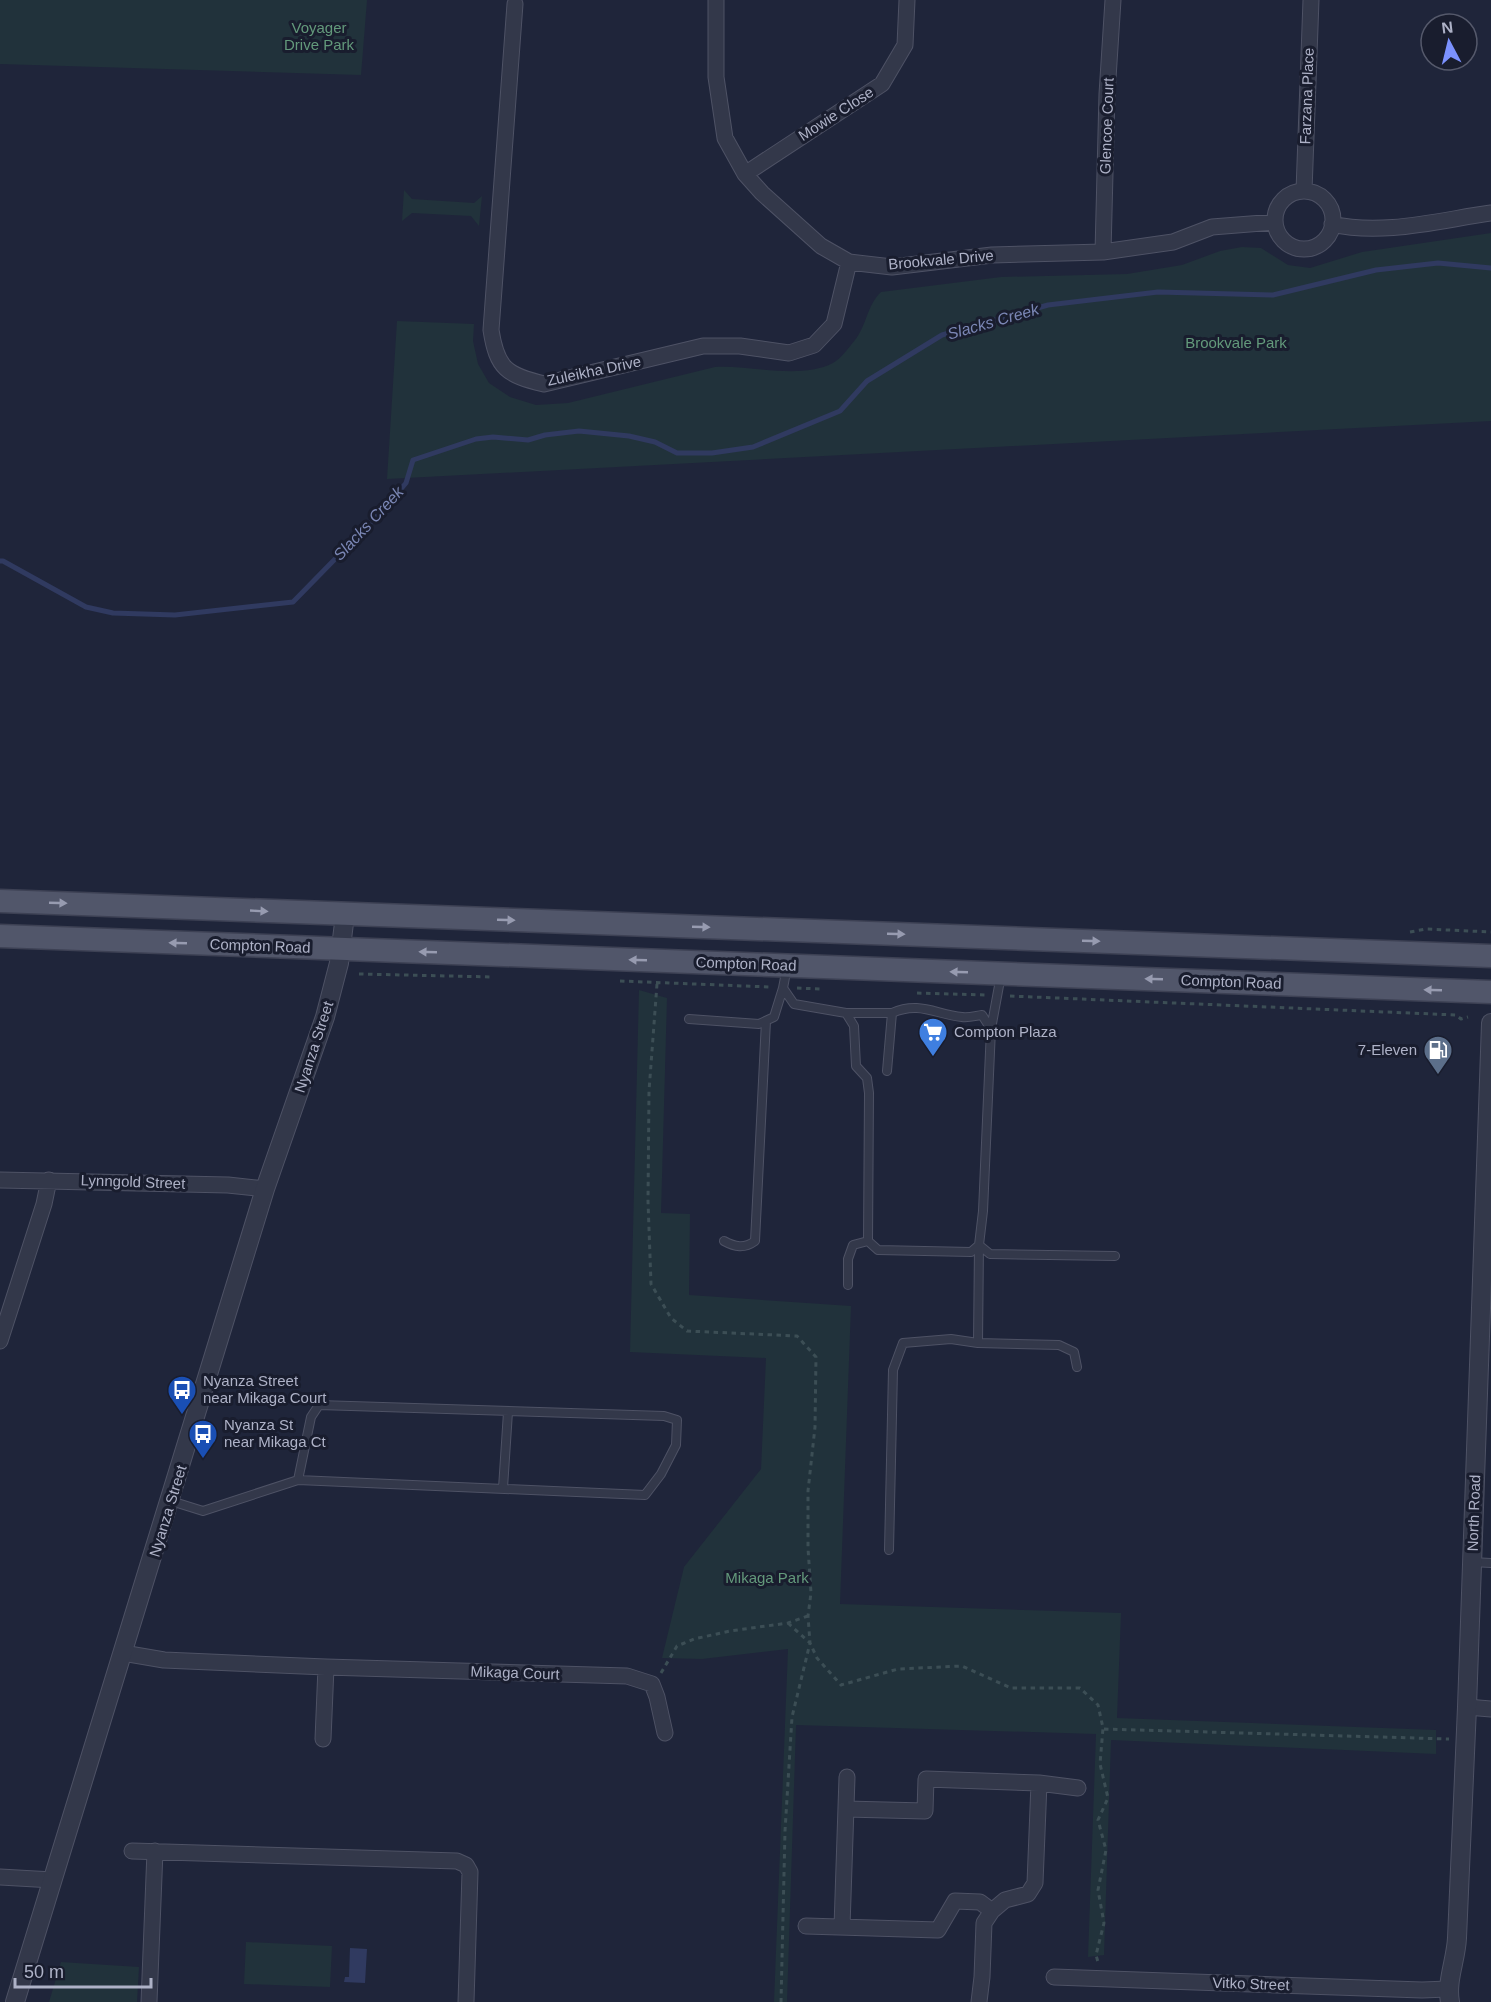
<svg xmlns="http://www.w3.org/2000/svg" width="1491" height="2002" viewBox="0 0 1491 2002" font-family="Arial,sans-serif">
<rect width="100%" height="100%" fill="#1f253a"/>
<path fill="#21323b" d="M 0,0 L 367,0 L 361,75 L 0,64 Z
M 404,190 L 412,199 L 474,203 L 482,196 L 479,226 L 471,216 L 412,213 L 402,221 Z
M 1491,233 L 1491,421 L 387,479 L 397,321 L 474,324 L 473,341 L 478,364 L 489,383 L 510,397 L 536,405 L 568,403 L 715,367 C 752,365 800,380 833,363 C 841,359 850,346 855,340 C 867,325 867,305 881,292 L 1001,277 L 1127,274 L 1182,265 L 1220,251 L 1242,247 L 1261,248 L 1288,265 L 1310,268 L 1362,252 Z
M 639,990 L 667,998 L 661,1213 L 690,1214 L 689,1295 L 851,1306 L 840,1604 L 1121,1613 L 1117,1718 L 1436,1730 L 1436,1754 L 1111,1740 L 1104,1955 L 1088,1957 L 1096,1734 L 796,1725 L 787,2002 L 774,2002 L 788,1649 L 702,1659 L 662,1658 L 684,1567 L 761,1469 L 766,1358 L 630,1352 Z
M 246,1942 L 332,1946 L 330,1987 L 244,1984 Z
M 61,1962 L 139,1967 L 137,2002 L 49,2002 Z"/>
<path fill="#303a60" d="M 350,1948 L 367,1949 L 365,1983 L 344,1982 L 345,1977 L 349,1977 Z"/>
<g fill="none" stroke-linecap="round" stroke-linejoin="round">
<path stroke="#303a60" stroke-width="5" d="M 0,561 L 3,561 L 86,607 L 113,613 L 175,615 L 293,602 L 383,510 L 406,483 L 413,460 L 476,439 L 493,437 L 528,440 L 545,435 L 579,431 L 629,436 L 655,442 L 677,453 L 712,453 L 753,447 L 840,411 L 867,381 L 942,335 L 1048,305 L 1158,292 L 1273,295 L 1376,270 L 1438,263 L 1491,268"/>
<g stroke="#4e5265" stroke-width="10">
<path id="service" d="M 783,988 L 794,1004 L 846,1013 L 854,1026 L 856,1066 L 867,1078 L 869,1093 L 868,1241 L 878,1250 L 971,1252 L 979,1245 L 983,1211 L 991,1029 L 982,1015 C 975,1016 968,1018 962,1017 C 935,1014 919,1001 892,1013 L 887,1071
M 846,1013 L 892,1013
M 689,1019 L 759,1024 L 774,1017 L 783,988 L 787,967
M 991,1029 L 1001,975
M 724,1241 C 735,1247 744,1249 755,1241 L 766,1021
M 979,1245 L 990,1254 L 1115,1256
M 848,1285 L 848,1259 L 853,1245 L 868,1241
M 978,1343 L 1059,1345 L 1074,1352 L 1077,1367
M 503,1488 L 508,1412
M 171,1501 L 203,1511 L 298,1480 L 645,1495 L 661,1474 L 676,1445 L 677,1420 L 664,1416 L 319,1405 L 311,1417 L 298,1480
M 889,1550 L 893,1370 L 903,1343 L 951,1339 L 978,1343 L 979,1245
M 1472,1562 L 1491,1563"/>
</g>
<g stroke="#4e5265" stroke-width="17">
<path id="minor" d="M 716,0 L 716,77 L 725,138 L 745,174 L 762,193 L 821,246 L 849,262 L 892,267 L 992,255 L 1103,252 L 1173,242 L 1212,227 L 1275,222
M 515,4 L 491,330 C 497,369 507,375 544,384 L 703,346 L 740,346 L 789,353 L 814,345 L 834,324 L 849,262
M 745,174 L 882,84 L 905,45 L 907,0
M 1304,191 L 1311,0
M1275 220a29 29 0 1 1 58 0a29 29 0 1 1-58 0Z
M 1332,224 C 1383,236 1440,220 1491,213
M 1103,252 L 1107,94 L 1113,0
M 0,1180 L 228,1185 L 265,1189
M 0,1341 L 44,1204 L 49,1180
M 123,1653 L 164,1660 L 326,1667 L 627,1676 L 652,1684 L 657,1697 L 665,1733
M 1467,1707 L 1491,1709
M 323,1739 L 326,1667
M 846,1809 L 925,1811 L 926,1779 L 1039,1783 L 1078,1788
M 132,1851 L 457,1861 L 466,1865 L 470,1872 L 466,2002
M 0,1877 L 53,1880
M 806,1926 L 938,1930 L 955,1901 L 980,1902 L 992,1911
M 842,1927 L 847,1777
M 1054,1977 L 1422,1990 L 1448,1989
M 149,2002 L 155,1851
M 979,2002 L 982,1977 L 984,1923 L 992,1911 L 1005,1900 L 1028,1894 L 1035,1883 L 1039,1783"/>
</g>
<g stroke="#4e5265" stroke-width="20">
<path id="tertiary" d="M 15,2002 L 265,1189 L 325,1017 L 339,963 L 345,915
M 1450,2002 C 1446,1981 1456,1960 1457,1938 C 1460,1861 1463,1784 1467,1707 L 1491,1023"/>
</g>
<g stroke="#3d4154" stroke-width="25">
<path id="primary" d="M 0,901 L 1491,956
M 0,936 L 1491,992"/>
</g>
<path stroke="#3c4e55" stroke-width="3" stroke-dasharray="4.5 4.5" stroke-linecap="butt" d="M 1410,932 L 1426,929 L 1491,932
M 359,974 L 494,977
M 620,981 L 769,987
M 657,984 L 649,1091 L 648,1201 L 651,1284 L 671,1318 L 687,1331 L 797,1336 L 816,1357 L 815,1427 L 808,1491 L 808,1548 L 811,1593 L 808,1616 L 810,1643 L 792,1717 L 785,1831 L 781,2002
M 797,988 L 820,989
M 917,993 L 985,995
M 1010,996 L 1456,1015 L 1461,1019 L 1468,1017
M 788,1623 L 810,1643 L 817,1658 L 841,1685 L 898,1669 L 962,1666 L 1011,1688 L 1080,1688 L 1098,1705 L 1103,1728 L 1100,1764 L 1108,1798 L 1098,1820 L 1106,1850 L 1098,1890 L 1104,1923 L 1096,1955 L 1098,1962
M 661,1673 L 677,1646 L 694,1639 L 730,1631 L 788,1623 L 808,1616
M 1104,1729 L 1449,1739"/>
<use href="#service" stroke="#33384a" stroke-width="8"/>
<use href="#minor" stroke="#33384a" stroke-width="15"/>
<use href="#tertiary" stroke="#33384a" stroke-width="18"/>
<use href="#primary" stroke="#51566a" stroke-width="22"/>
</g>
<defs><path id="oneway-solid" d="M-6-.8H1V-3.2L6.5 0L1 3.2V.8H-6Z" transform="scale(1.5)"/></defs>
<g fill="#979bb0">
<use href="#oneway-solid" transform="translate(58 903) rotate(2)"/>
<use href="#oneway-solid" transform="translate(259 911) rotate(3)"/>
<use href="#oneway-solid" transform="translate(506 920) rotate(2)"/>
<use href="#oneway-solid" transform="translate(701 927) rotate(2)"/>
<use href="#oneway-solid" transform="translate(896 934) rotate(2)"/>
<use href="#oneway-solid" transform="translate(1091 941) rotate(2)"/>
<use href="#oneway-solid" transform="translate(178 943) rotate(-178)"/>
<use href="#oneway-solid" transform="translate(428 952) rotate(-178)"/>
<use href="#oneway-solid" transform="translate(638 960) rotate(-178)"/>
<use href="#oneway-solid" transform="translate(959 972) rotate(-178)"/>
<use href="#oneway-solid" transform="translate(1154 979) rotate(-178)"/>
<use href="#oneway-solid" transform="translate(1433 990) rotate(-178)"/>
</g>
<defs>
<g id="supermarket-pin" transform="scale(1.5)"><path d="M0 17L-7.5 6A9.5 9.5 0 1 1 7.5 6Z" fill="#3f7fe0" stroke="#191d2e"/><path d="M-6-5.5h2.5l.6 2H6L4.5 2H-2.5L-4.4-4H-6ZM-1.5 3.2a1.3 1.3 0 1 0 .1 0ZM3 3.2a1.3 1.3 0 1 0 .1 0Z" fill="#fff"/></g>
<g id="fuel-pin" transform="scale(1.5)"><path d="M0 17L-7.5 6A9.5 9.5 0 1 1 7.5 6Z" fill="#5c6f8a" stroke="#191d2e"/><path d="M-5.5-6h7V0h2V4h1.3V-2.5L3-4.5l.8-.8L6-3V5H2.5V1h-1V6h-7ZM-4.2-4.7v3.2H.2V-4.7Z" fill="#fff"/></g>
<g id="bus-pin" transform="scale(1.5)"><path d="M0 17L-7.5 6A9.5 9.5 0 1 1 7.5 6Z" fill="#1a4fb4" stroke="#191d2e"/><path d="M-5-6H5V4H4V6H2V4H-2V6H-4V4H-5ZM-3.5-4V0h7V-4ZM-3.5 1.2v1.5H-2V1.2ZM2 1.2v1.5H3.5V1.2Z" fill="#fff"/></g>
</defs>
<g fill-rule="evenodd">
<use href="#supermarket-pin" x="933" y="1032"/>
<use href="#fuel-pin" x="1438" y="1050"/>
<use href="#bus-pin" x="182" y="1390"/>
<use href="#bus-pin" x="203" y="1434"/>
</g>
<g text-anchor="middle" stroke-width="6" stroke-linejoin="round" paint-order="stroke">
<g font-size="15" fill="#63997b" stroke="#191d2e">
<text x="319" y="33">Voyager<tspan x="319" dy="17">Drive Park</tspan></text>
<text x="1236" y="348">Brookvale Park</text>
<text x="767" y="1583">Mikaga Park</text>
</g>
<g font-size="15" fill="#aeb2c7" stroke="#191d2e">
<text transform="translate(1307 96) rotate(-88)" y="5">Farzana Place</text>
<text transform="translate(836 114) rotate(-33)" y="5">Mowie Close</text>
<text transform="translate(1107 126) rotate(-88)" y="5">Glencoe Court</text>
<text transform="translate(941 260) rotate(-5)" y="5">Brookvale Drive</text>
<text transform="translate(594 371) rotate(-12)" y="5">Zuleikha Drive</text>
<text transform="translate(260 946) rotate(2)" y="5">Compton Road</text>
<text transform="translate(746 964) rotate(2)" y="5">Compton Road</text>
<text transform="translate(1231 982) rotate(2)" y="5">Compton Road</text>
<text transform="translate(314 1047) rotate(-72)" y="5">Nyanza Street</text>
<text transform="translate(133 1182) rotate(2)" y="5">Lynngold Street</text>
<text transform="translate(168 1511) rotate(-73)" y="5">Nyanza Street</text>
<text transform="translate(1474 1513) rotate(-88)" y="5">North Road</text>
<text transform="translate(515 1673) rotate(2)" y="5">Mikaga Court</text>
<text transform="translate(1251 1984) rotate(2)" y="5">Vitko Street</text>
</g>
<g font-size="15" fill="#aeb2c7" stroke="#191d2e" text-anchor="start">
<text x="954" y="1037">Compton Plaza</text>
<text x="1417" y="1055" text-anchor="end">7-Eleven</text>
<text x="203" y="1386">Nyanza Street<tspan x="203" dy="17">near Mikaga Court</tspan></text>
<text x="224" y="1430">Nyanza St<tspan x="224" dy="17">near Mikaga Ct</tspan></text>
</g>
<g font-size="16" font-style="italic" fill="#7b87b5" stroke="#191d2e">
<text transform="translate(993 321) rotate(-16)" y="6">Slacks Creek</text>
<text transform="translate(368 523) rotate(-47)" y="6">Slacks Creek</text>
</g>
</g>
<g transform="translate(1449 42) rotate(353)"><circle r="28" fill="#191d2e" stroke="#55596b" stroke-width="1.5"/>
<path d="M0-4.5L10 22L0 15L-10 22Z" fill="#7b91fe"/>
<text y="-9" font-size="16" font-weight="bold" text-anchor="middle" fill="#aeb2c7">N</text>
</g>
<path d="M15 1978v9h136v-9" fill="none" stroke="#aeb2c7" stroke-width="3"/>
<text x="24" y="1978" font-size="18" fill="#aeb2c7" stroke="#191d2e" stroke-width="4.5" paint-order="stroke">50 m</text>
</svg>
